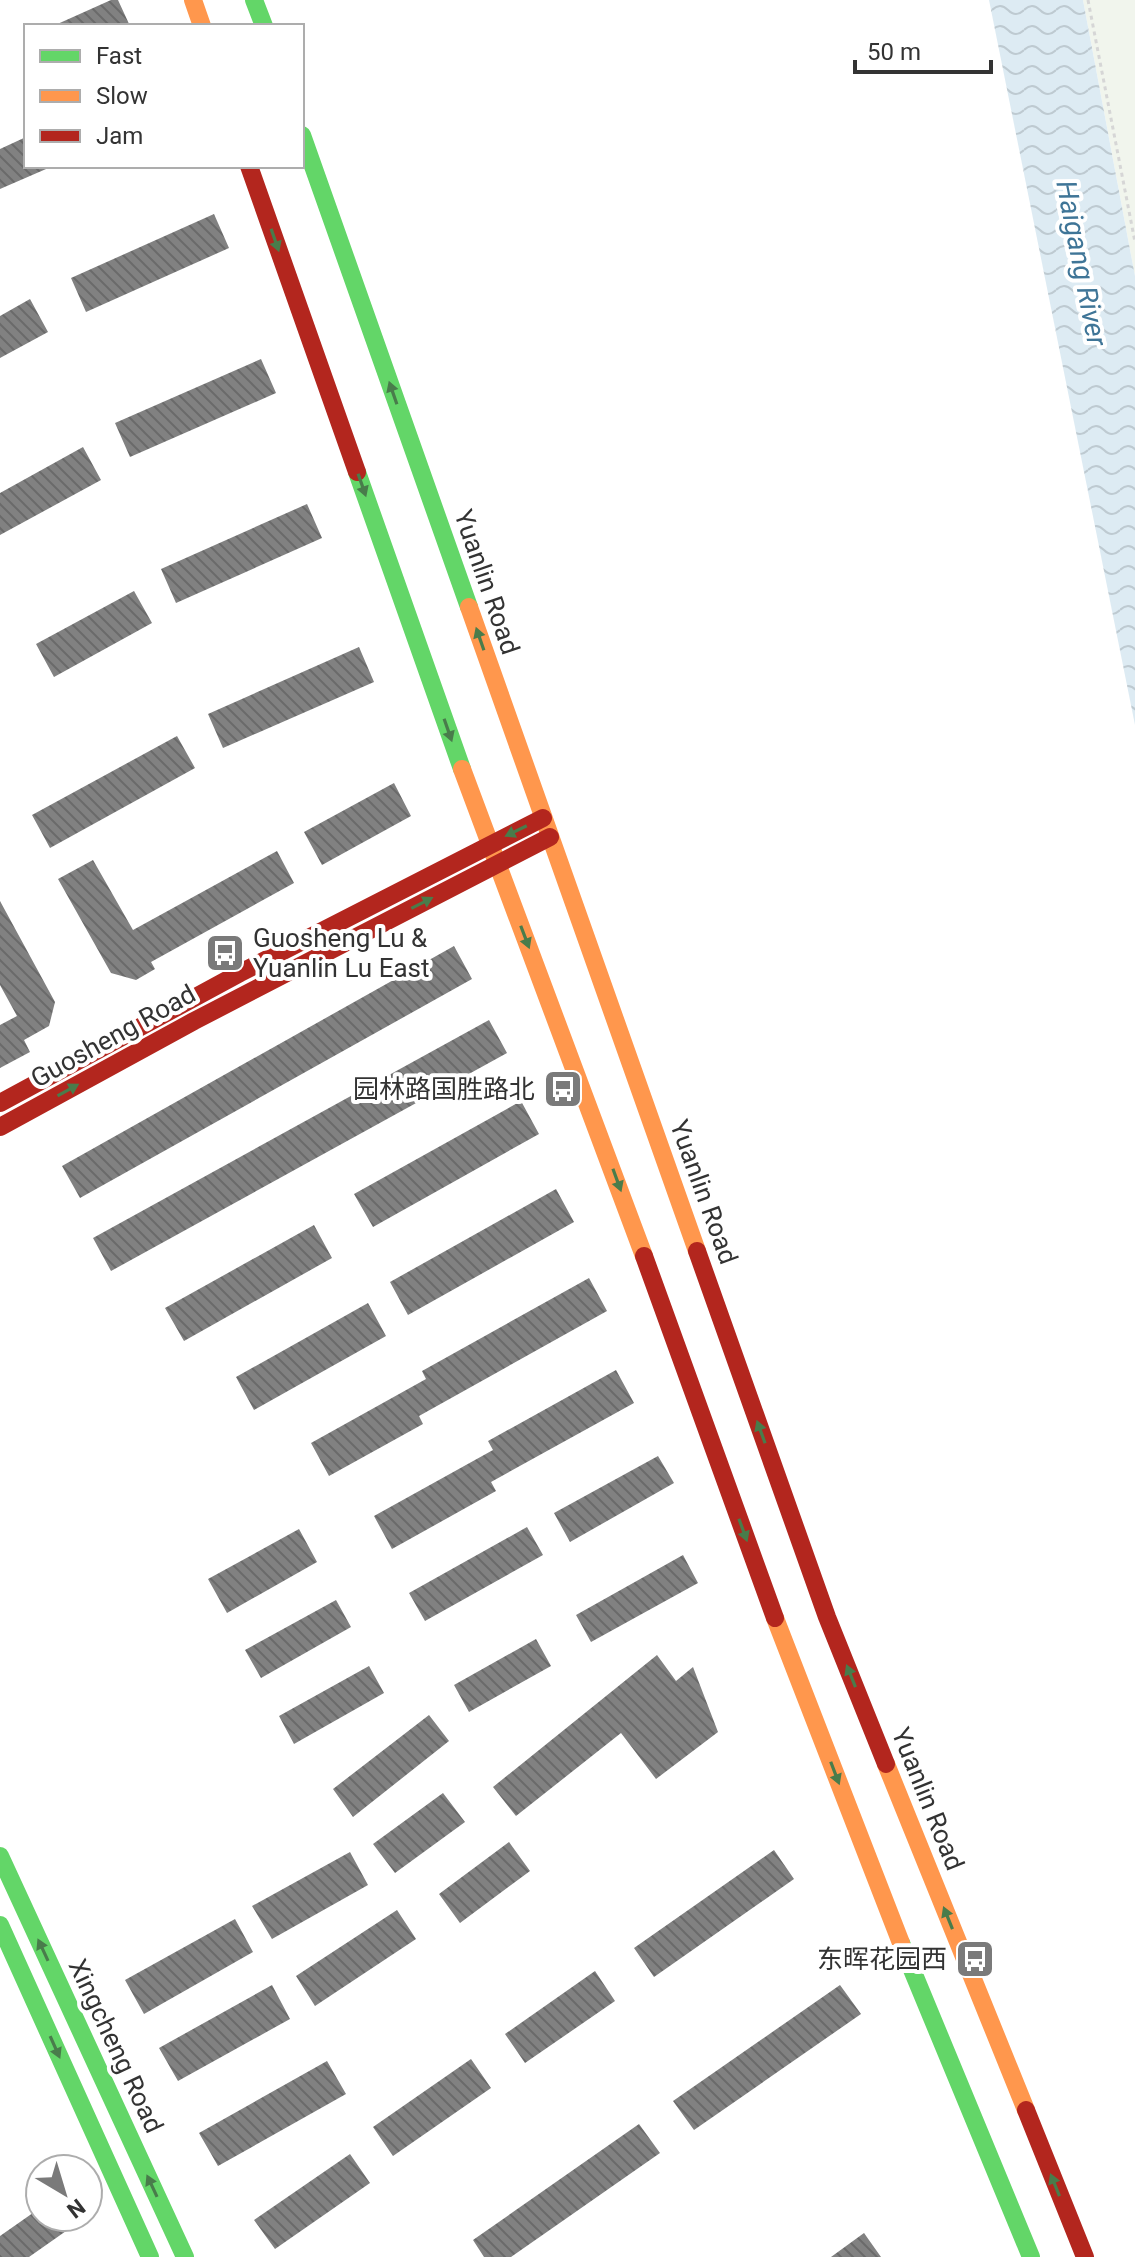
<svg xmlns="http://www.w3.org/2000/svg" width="1135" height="2257" viewBox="0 0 1135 2257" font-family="Roboto,'Noto Sans SC',sans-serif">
<defs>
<pattern id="water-waves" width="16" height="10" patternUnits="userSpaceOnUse" patternTransform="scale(2)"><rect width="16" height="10" fill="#ddebf3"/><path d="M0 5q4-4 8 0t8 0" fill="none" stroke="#becad1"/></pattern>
<pattern id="building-back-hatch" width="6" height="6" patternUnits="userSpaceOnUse" patternTransform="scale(2)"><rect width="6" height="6" fill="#818181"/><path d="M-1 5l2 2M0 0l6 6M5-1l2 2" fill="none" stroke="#6a6a6a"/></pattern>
</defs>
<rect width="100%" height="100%" fill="#fff"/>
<path fill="#f1f5ed" d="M 1083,0 L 1135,0 L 1135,276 Z"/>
<path fill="url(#water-waves)" d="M 989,0 L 1083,0 L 1135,276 L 1135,725 Z"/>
<path fill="url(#building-back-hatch)" d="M 111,0 L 118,0 L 130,26 L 53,26 Z
M 26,137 L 26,166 L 53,166 L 0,189 L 0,149 Z
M 214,214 L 229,248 L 86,312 L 71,278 Z
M 30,299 L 48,332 L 0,358 L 0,316 Z
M 261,359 L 276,393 L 130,457 L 115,423 Z
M 83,447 L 101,480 L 0,535 L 0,493 Z
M 307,504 L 322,538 L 176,603 L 161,569 Z
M 134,591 L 152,623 L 54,677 L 36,644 Z
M 359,647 L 374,682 L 223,748 L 208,714 Z
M 177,736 L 195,768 L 50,848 L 32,815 Z
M 394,783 L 411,816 L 322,865 L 304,832 Z
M 277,851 L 294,883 L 151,962 L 155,969 L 136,980 L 111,973 L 58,879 L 93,860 L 133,930 Z
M 0,901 L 55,1002 L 49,1026 L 24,1040 L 30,1052 L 0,1068 L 0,1025 L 17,1016 L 0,985 Z
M 454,946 L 472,979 L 80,1198 L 62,1166 Z
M 489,1020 L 507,1053 L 111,1271 L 93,1238 Z
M 521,1101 L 539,1134 L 373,1227 L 354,1194 Z
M 556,1189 L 574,1222 L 408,1315 L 390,1282 Z
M 314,1225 L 332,1258 L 184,1341 L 165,1308 Z
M 589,1278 L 607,1311 L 419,1416 L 423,1424 L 329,1476 L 311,1443 L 426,1379 L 422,1371 Z
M 368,1303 L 386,1336 L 254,1410 L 236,1377 Z
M 616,1370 L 634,1403 L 491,1482 L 496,1491 L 392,1549 L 374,1516 L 493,1450 L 488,1441 Z
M 658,1456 L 674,1483 L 570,1542 L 554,1513 Z
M 527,1527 L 543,1555 L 425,1621 L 409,1593 Z
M 299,1529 L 317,1562 L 227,1613 L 208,1579 Z
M 683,1555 L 698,1583 L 591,1642 L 576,1615 Z
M 336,1600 L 351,1627 L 261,1678 L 245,1650 Z
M 536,1639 L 551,1666 L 469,1712 L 454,1685 Z
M 657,1655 L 676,1681 L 693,1667 L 718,1732 L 656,1779 L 621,1733 L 516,1816 L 493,1787 Z
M 369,1666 L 384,1693 L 294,1744 L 279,1716 Z
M 429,1715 L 449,1741 L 353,1817 L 333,1789 Z
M 443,1793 L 465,1822 L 395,1873 L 373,1844 Z
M 509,1842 L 530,1871 L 460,1923 L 439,1894 Z
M 774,1850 L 794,1879 L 654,1977 L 634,1948 Z
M 350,1852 L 368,1885 L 272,1939 L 252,1906 Z
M 397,1910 L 416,1939 L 315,2006 L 296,1976 Z
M 235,1919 L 253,1952 L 144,2014 L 125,1980 Z
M 595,1971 L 615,2001 L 525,2063 L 505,2034 Z
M 272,1985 L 290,2019 L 178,2081 L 159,2048 Z
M 840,1985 L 861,2014 L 694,2130 L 673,2101 Z
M 471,2059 L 491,2088 L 393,2156 L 373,2127 Z
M 327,2061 L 346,2094 L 218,2166 L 199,2133 Z
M 639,2124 L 660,2153 L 511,2257 L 484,2257 L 473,2240 Z
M 350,2154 L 370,2183 L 275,2249 L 254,2220 Z
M 40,2208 L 40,2217 L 86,2217 L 29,2257 L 0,2257 L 0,2236 Z
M 864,2233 L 881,2257 L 831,2257 Z"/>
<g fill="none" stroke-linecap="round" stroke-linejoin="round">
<path stroke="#d6d6d6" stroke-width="3" stroke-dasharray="4 4" stroke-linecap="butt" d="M 1088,0 L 1135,242"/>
<path stroke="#63d668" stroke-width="18" d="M 254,0 L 264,26
M 302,135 L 469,607
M 357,472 L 462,769
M 0,1856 L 185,2257
M 0,1925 L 150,2257
M 901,1943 L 1031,2257"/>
<path stroke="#ff974d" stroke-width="18" d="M 193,0 L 202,26
M 469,607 L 697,1251
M 462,769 L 644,1256
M 775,1618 L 901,1943
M 886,1764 L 1026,2110"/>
<path stroke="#b3261e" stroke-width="18" d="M 249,166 L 357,472
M 0,1103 L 240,973 L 543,818
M 0,1127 L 194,1021 L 550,837
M 697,1251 L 827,1617 L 886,1764
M 644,1256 L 775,1618
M 1026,2110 L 1085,2257"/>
</g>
<defs><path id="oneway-solid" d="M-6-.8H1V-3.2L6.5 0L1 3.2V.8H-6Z" transform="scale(2)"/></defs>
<g fill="#497c4b">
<use href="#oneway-solid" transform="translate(275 240) rotate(71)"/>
<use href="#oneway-solid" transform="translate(393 393) rotate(-109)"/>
<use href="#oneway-solid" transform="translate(362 485) rotate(71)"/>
<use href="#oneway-solid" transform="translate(480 639) rotate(-109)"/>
<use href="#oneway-solid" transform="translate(448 730) rotate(71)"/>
<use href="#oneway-solid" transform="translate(516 831) rotate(154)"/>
<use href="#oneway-solid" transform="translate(422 903) rotate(-27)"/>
<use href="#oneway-solid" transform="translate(525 937) rotate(69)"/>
<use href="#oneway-solid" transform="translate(68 1090) rotate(-29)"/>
<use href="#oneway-solid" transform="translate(617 1180) rotate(70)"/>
<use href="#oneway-solid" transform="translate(761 1432) rotate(-110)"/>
<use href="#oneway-solid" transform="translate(743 1530) rotate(70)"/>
<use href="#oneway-solid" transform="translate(851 1676) rotate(-112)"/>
<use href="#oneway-solid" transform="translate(835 1773) rotate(69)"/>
<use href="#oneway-solid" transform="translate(948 1918) rotate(-112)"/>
<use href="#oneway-solid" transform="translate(43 1950) rotate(-115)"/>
<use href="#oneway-solid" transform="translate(55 2047) rotate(66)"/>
<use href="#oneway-solid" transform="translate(1055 2185) rotate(-112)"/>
<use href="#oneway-solid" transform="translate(152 2186) rotate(-115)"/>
</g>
<defs>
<g id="bus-square" transform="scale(2)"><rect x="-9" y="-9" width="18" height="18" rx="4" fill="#7a7a7a" stroke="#fff"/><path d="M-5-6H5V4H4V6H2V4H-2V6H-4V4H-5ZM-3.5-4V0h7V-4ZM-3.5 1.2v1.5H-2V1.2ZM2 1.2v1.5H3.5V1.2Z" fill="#fff"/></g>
</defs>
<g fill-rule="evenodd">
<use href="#bus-square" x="225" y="953"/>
<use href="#bus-square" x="563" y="1089"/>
<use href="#bus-square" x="975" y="1959"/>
</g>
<g text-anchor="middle" stroke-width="8" stroke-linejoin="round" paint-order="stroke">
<g font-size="26" fill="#333" stroke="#fff">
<text transform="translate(487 582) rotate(71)" y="9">Yuanlin Road</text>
<text transform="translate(113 1036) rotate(-29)" y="9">Guosheng Road</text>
<text transform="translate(704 1192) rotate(70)" y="9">Yuanlin Road</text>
<text transform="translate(928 1799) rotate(68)" y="9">Yuanlin Road</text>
<text transform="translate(116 2046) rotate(65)" y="9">Xingcheng Road</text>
</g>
<g font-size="26" fill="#333" stroke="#fff" text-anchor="end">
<text x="253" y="947" text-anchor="start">Guosheng Lu &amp;<tspan x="253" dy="30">Yuanlin Lu East</tspan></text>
<text x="535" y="1098">园林路国胜路北</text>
<text x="947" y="1968">东晖花园西</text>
</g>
<g font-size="28" font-style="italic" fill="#3f7597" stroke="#fff">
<text transform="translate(1082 263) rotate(79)" y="10">Haigang River</text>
</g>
</g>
<rect x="24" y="24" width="280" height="144" fill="#ffffff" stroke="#adadad" stroke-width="2"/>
<rect x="40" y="50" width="40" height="12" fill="#63d668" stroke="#adadad" stroke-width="2"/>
<text x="96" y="64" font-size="24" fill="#333333">Fast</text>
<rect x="40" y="90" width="40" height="12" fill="#ff974d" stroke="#adadad" stroke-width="2"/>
<text x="96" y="104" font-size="24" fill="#333333">Slow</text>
<rect x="40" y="130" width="40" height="12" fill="#b3261e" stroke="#adadad" stroke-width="2"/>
<text x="96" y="144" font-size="24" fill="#333333">Jam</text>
<g transform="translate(64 2193) rotate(142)"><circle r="38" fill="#ffffff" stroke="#adadad" stroke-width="2"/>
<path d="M0-6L14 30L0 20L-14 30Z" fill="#7a7a7a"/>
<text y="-12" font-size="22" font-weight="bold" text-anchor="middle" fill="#333333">N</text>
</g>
<path d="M855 60v12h136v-12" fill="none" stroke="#333333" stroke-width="4"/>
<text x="867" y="60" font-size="24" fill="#333333" stroke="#ffffff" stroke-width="6" paint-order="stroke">50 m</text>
</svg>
